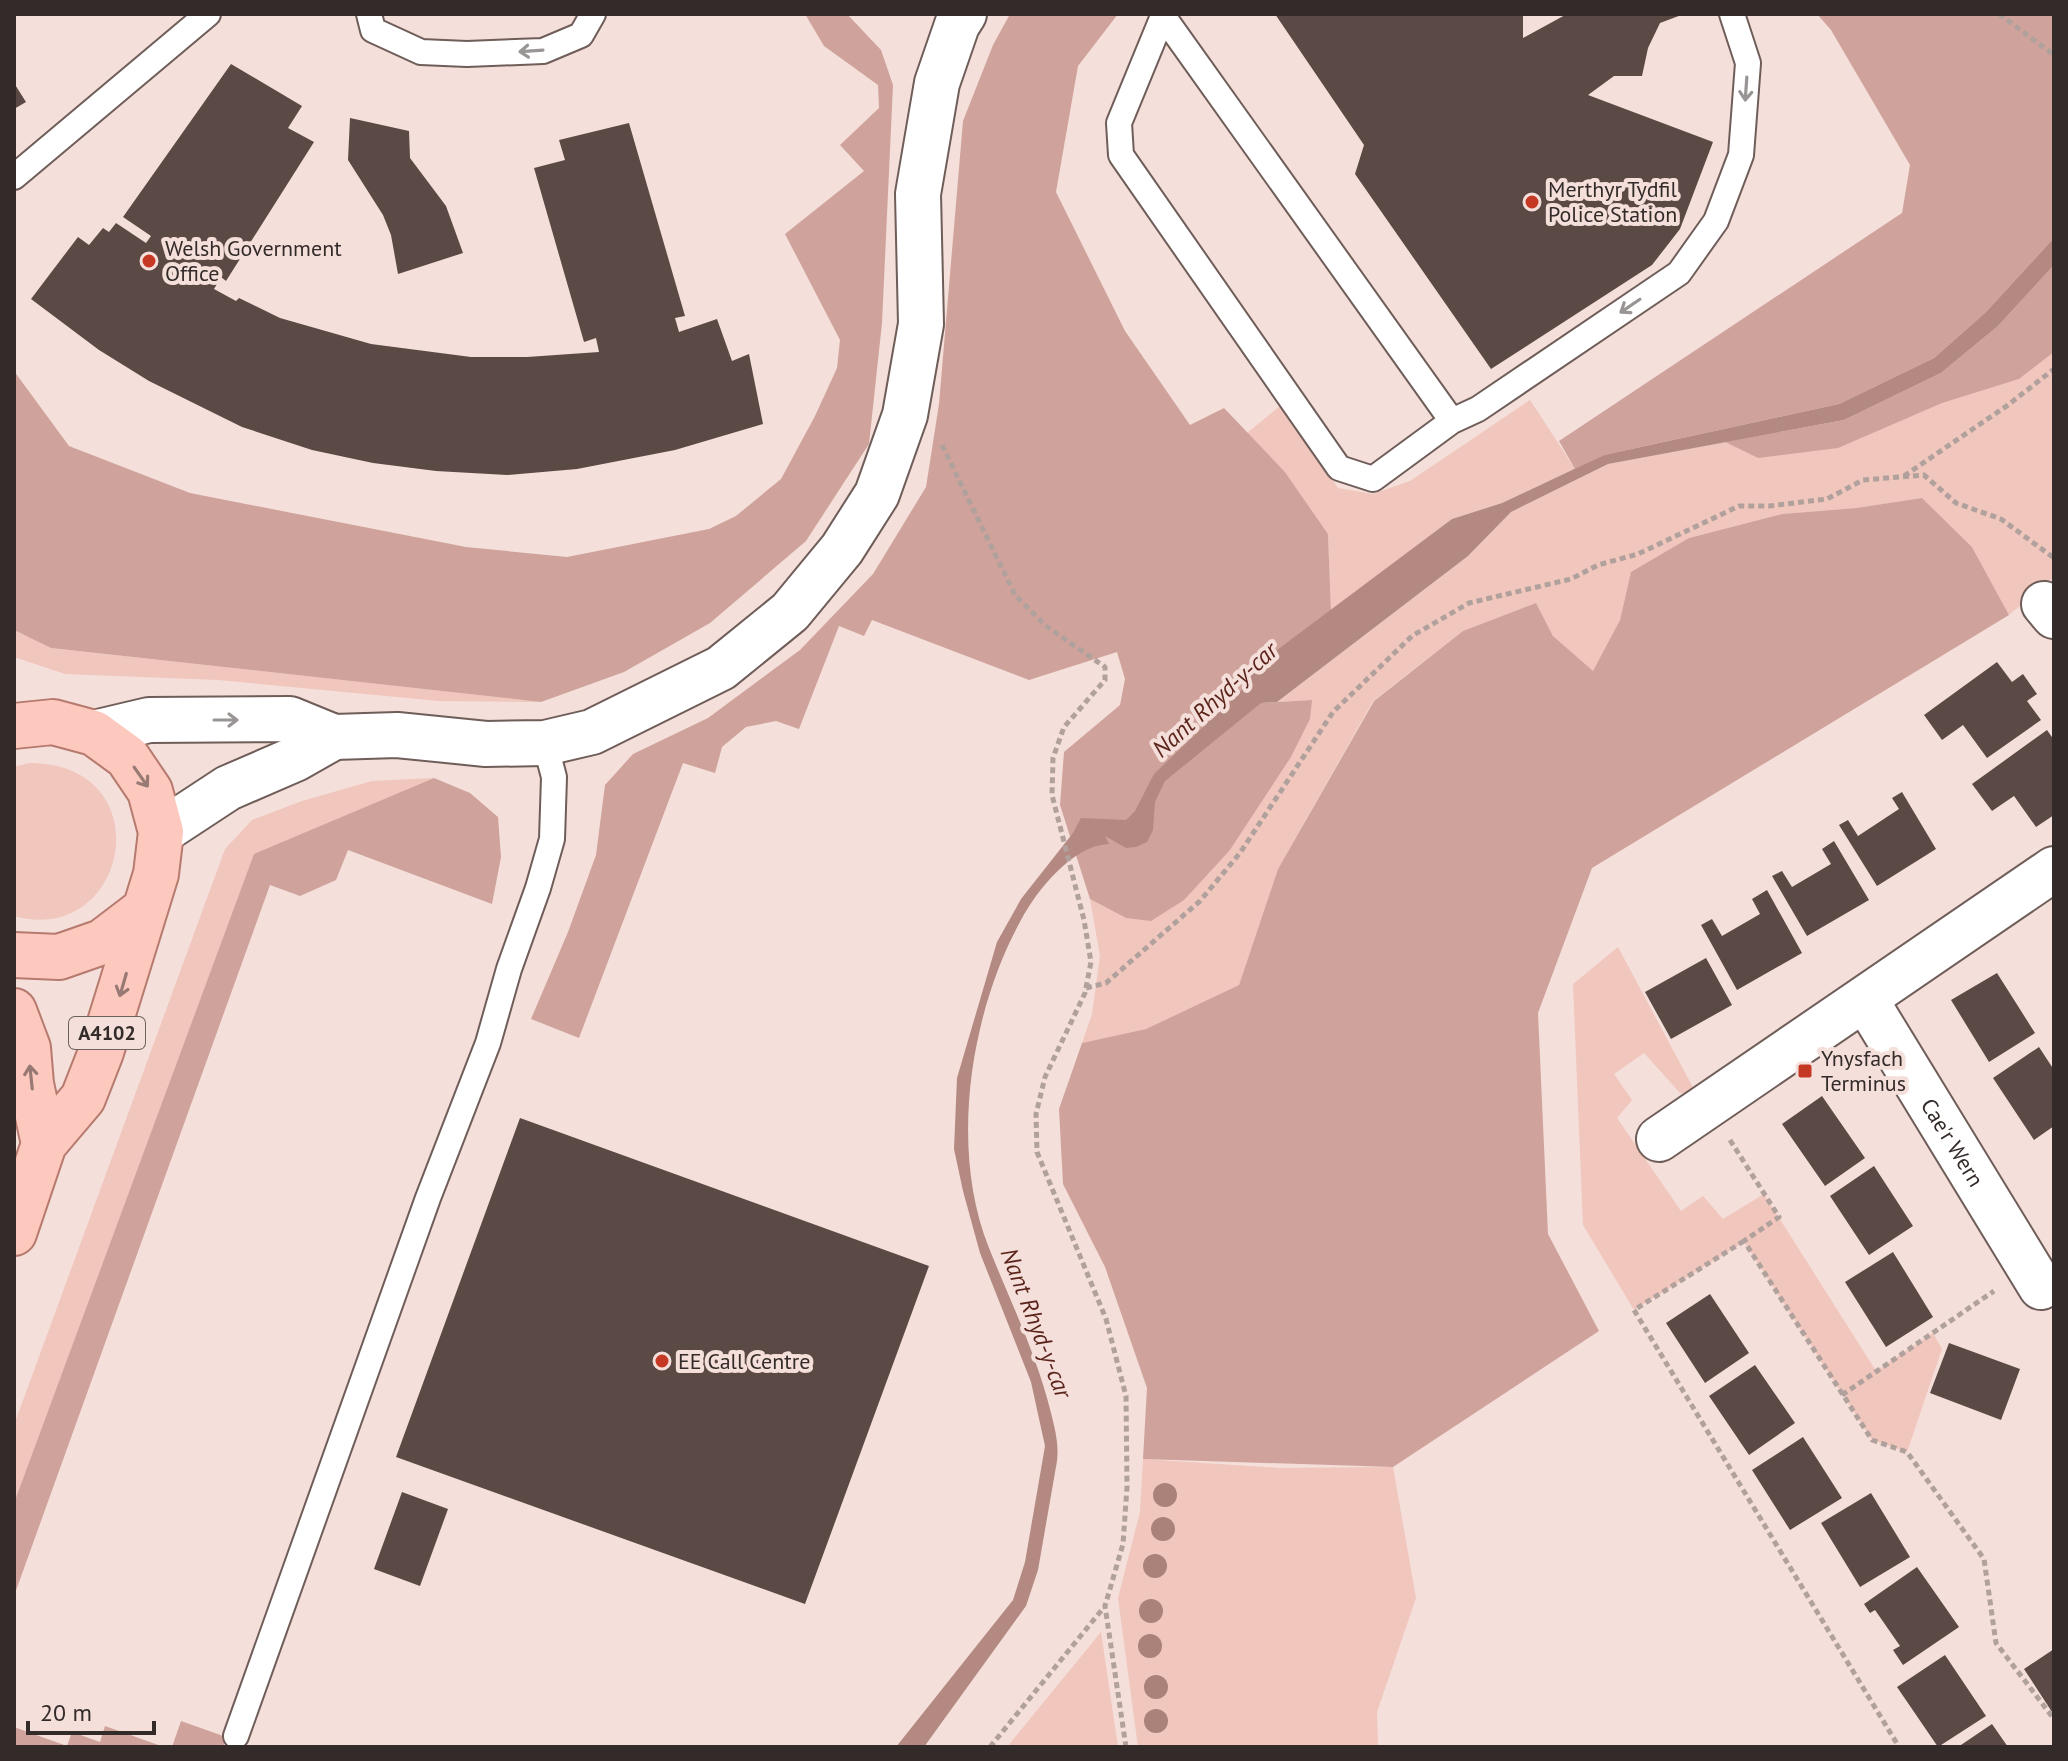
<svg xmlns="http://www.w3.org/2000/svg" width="2068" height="1761" viewBox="0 0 2068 1761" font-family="'PT Sans',sans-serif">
<rect width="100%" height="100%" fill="#f4dfda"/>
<path fill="#f0c6bd" d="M 2054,352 L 2054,580 L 2052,579 L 2009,615 L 1972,547 L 1922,498 L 1856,508 L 1782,514 L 1689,538 L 1631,573 L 1620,620 L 1593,672 L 1553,636 L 1536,603 L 1463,631 L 1373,701 L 1278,869 L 1239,985 L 1146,1029 L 1082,1043 L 1092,1014 L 1100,956 L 1090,899 L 1126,918 L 1230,850 L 1291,757 L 1310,719 L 1311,700 L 1277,702 L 1468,556 L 1511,512 L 1608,464 L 1725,442 L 1758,458 L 2019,379 Z
M 1530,400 L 1575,469 L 1502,503 L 1452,519 L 1331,611 L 1328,534 L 1285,472 L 1247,433 L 1280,406 L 1338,488 L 1373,494 L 1410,481 Z
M 14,630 L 51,648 L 541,702 L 439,701 L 218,680 L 65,674 L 14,657 Z
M 29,763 C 164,763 129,948 14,916 L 14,767 Z
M 434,778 L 254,855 L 14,1503 L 14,1425 L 225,849 L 252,820 L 302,801 L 372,781 Z
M 1618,947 L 1697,1095 L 1680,1093 L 1644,1053 L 1614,1074 L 1632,1100 L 1617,1118 L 1681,1211 L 1703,1196 L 1723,1219 L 1764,1194 L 1876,1371 L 1933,1333 L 1942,1349 L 1907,1452 L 1872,1440 L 1744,1242 L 1634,1310 L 1583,1225 L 1573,984 Z
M 1143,1459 L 1281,1468 L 1393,1467 L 1416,1598 L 1377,1712 L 1378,1747 L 1138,1747 L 1118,1598 L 1140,1512 Z
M 1101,1632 L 1118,1747 L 1007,1747 Z"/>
<path fill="#cfa39b" d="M 805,14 L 847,14 L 881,50 L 893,85 L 882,323 L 869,444 L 806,541 L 710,623 L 624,672 L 541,702 L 51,648 L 14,630 L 14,371 L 69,446 L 190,493 L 466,547 L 567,557 L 709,529 L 736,516 L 781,479 L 815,416 L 837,368 L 840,340 L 785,234 L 864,171 L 840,145 L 879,108 L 878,85 L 824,46 Z
M 1010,14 L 1118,14 L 1078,66 L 1056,192 L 1125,331 L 1190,425 L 1224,408 L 1285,472 L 1328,534 L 1331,611 L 1253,668 L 1261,703 L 1312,700 L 1310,719 L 1291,757 L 1230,850 L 1184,900 L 1151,921 L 1126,918 L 1090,899 L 1060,805 L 1064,752 L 1120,705 L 1125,679 L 1117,652 L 1029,680 L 872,620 L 864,636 L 839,626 L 799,729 L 776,721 L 746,727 L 722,747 L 715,773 L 683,763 L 579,1038 L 531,1019 L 568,932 L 596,855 L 605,785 L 633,754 L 708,718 L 800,650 L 873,574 L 926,487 L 939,404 L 963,121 L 993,45 Z
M 1817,14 L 2054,14 L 2054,238 L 1986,312 L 1934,358 L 1839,404 L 1604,455 L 1575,469 L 1559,441 L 1902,213 L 1910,165 L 1831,30 Z
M 2054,265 L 2054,352 L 2019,379 L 1942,403 L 1838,448 L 1758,458 L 1725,442 L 1844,420 L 1941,373 L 1998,326 Z
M 1922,498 L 1972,547 L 2009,615 L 1592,868 L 1538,1013 L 1548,1234 L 1599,1331 L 1393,1467 L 1143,1459 L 1147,1388 L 1105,1267 L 1063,1184 L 1059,1109 L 1082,1043 L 1146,1029 L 1239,985 L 1278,869 L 1374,701 L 1463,631 L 1536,603 L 1553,636 L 1593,671 L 1620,620 L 1631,572 L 1689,538 L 1782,514 L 1856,508 Z
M 434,778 L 470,793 L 498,817 L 501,857 L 492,904 L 348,850 L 336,880 L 300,896 L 270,885 L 14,1596 L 14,1503 L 254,854 Z
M 181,1721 L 226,1737 L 223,1747 L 172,1747 Z
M 105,1726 L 164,1747 L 14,1747 L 14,1727 L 67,1746 L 72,1732 L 100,1742 Z"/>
<path fill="#b38981" d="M 2054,238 L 2054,265 L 1998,326 L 1941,373 L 1844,420 L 1608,464 L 1511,512 L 1468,556 L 1277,702 L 1261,703 L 1165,781 L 1155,802 L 1153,830 L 1147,842 L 1136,847 L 1126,848 L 1105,836 L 1109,844 C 1073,845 1037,890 1021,920 C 970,1013 949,1148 989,1248 C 1011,1303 1037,1355 1051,1413 C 1055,1429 1059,1444 1057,1461 L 1038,1570 L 1026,1606 L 924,1747 L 896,1747 L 1013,1600 L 1025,1562 L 1045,1446 L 1031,1382 L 980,1253 L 963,1191 L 954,1149 L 957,1078 L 997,942 L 1021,899 L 1073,833 L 1081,818 L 1126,820 L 1135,811 L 1154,774 L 1246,686 L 1253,668 L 1452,519 L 1502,503 L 1604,455 L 1839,404 L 1934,358 L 1986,312 Z"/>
<path fill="#5b4946" d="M 1275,14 L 1523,14 L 1523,38 L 1567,14 L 1684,14 L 1660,23 L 1648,48 L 1642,76 L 1614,76 L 1588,95 L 1713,142 L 1680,229 L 1652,265 L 1491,369 L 1355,174 L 1364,145 Z
M 231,64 L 302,106 L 288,128 L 314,142 L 226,281 L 221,277 L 214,289 L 236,301 L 239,298 L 280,318 L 371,344 L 471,357 L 527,357 L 599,352 L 596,338 L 584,342 L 534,168 L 565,160 L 559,140 L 629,123 L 685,316 L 675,318 L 679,332 L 717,319 L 732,361 L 749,354 L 763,424 L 675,450 L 577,469 L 507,475 L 436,471 L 373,463 L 312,450 L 242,427 L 149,381 L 99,350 L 31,299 L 78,237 L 89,245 L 103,228 L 109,232 L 116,223 L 146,243 L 151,236 L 123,217 Z
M 14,83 L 26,102 L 14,109 Z
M 350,118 L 409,131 L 410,158 L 446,206 L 463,253 L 398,274 L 391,235 L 383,215 L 348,160 Z
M 1997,662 L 2012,682 L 2023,674 L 2037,694 L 2027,701 L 2041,720 L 1987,758 L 1963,725 L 1942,740 L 1924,715 Z
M 2047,730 L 2054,740 L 2054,815 L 2036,827 L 2014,796 L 1992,811 L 1972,784 Z
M 1902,792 L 1936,849 L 1877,886 L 1839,825 L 1848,820 L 1858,836 L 1899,809 L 1892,798 Z
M 1834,841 L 1869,900 L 1807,936 L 1772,876 L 1782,871 L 1792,887 L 1831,864 L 1822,849 Z
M 1767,890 L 1802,953 L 1737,990 L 1701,925 L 1712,919 L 1722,936 L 1760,914 L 1752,899 Z
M 1706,958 L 1732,1005 L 1671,1039 L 1645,992 Z
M 1997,973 L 2035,1033 L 1989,1062 L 1951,1000 Z
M 2039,1047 L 2054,1070 L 2054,1126 L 2034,1140 L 1993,1078 Z
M 1822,1096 L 1865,1158 L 1825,1186 L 1782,1124 Z
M 520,1118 L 929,1266 L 805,1604 L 396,1457 Z
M 1874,1166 L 1913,1226 L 1869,1255 L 1830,1196 Z
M 1893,1252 L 1933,1317 L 1886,1347 L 1845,1282 Z
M 1710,1294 L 1749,1353 L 1705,1383 L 1666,1323 Z
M 1949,1343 L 2020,1369 L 2001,1420 L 1930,1393 Z
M 1755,1365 L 1795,1423 L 1749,1455 L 1709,1396 Z
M 1803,1437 L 1842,1498 L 1790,1530 L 1752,1470 Z
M 402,1492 L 448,1509 L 420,1586 L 374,1569 Z
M 1871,1493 L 1910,1557 L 1860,1587 L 1821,1523 Z
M 1917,1567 L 1959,1627 L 1903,1665 L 1893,1650 L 1900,1646 L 1875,1610 L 1870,1613 L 1864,1604 Z
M 2054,1649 L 2054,1715 L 2024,1669 Z
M 1945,1655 L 1986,1716 L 1938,1747 L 1897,1687 Z
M 1992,1724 L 2008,1747 L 1958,1747 Z"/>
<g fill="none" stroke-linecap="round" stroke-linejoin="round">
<g stroke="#6f5d59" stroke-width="28">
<path id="lane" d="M 369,14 L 373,30 L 421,52 L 467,54 L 543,51 L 581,35 L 593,14
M 1163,16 L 1452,421 L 1373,479 L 1339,468 L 1121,155 L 1119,123 L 1163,16 L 1164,14
M 14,177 L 208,14
M 1452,421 L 1478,409 L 1679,273 L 1716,221 L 1741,155 L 1748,63 L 1732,14
M 236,1736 L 428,1198 L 488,1043 L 509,969 L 538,888 L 552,839 L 554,777 L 545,743"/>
</g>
<g stroke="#6f5d59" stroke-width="48">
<g id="street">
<path d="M 2044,604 L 2054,616"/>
<path d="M 94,733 L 149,720 L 290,719 L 334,737 L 397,735 L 486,744 L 545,743 L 592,732 L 721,668 L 790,612 L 842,549 L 877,494 L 905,415 L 921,324 L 918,194 L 937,83 L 957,25 L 964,14"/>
<path d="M 161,832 L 228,788 L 295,759 L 334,737"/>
<path id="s1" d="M 1865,999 L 2041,1287"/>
<path d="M 1659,1139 L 2054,869"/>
</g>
</g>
<g stroke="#b67a6e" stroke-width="48">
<path id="primary" d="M 14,726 L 53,722 L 94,733 L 127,757 L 150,791 L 161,832 L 156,874 L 101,1052 L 83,1098 L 44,1144 L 14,1233
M 14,955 L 59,957 L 102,942 L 144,910
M 14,1011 L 28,1048 L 31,1084 L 44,1144"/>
</g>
<path stroke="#b1a19d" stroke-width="5" stroke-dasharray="6 4" stroke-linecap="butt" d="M 1999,14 L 2054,55
M 942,445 L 1015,595 L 1046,626 L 1105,667 L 1105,680 L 1064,727 L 1053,758 L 1052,795 L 1084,920 L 1091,962 L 1085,993 L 1045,1077 L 1036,1114 L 1037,1152 L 1106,1319 L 1126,1396 L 1127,1487 L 1123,1544 L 1105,1606 L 1126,1747
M 1904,476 L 2008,405 L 2054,369
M 1086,988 L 1106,983 L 1200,901 L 1240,853 L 1333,712 L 1412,636 L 1469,603 L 1571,579 L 1598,565 L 1638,554 L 1739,506 L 1769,506 L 1827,499 L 1863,480 L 1924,475 L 1956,503 L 2001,519 L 2054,558
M 1730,1140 L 1779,1217 L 1744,1241 L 1872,1440 L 1907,1452 L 1984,1559 L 1996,1643 L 2054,1719
M 1744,1241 L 1634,1310 L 1899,1747
M 1842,1395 L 1994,1291
M 990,1747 L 1105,1606"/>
<use href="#lane" stroke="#fff" stroke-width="24"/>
<use href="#street" stroke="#fff" stroke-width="44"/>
<use href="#primary" stroke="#fdc8be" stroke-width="44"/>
</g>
<g fill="#aa8279">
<circle cx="1165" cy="1495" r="12"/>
<circle cx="1163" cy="1529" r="12"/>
<circle cx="1155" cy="1566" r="12"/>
<circle cx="1151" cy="1611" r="12"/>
<circle cx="1150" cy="1646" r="12"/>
<circle cx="1156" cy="1687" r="12"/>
<circle cx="1156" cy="1721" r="12"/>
</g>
<defs><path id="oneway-shaft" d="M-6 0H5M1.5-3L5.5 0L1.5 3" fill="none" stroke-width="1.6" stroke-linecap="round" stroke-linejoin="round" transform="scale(2)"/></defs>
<g stroke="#999594">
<use href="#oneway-shaft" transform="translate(531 51) rotate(176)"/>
<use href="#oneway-shaft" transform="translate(1746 89) rotate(94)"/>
<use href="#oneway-shaft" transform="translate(1630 306) rotate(146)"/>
<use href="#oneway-shaft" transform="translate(226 720)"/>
</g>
<g stroke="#987a74">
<use href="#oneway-shaft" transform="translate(141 777) rotate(55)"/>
<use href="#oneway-shaft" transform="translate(123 985) rotate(106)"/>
<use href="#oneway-shaft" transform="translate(31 1077) rotate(-96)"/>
</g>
<g fill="#c43824" stroke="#f4dfda" stroke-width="3">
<circle cx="1532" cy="202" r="8"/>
<circle cx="149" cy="261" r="8"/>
<rect x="1797" y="1063" width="16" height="16" rx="4"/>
<circle cx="662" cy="1361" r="8"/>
</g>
<g text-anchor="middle" stroke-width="8" stroke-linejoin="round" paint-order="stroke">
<rect fill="#f4dfda" stroke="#6d615e" stroke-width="2" x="69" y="1017" width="76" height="32" rx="6"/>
<g font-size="20" font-weight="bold" fill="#332b29">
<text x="107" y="1040">A4102</text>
</g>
<g font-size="22" fill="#332b29" stroke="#f4dfda" text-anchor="start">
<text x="1548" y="197">Merthyr Tydfil<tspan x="1548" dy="25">Police Station</tspan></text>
<text x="165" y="256">Welsh Government<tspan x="165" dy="25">Office</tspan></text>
<text x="1821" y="1066">Ynysfach<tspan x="1821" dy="25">Terminus</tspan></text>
<text x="678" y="1369">EE Call Centre</text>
</g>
<g font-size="22" fill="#332b29" stroke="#f4dfda">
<text dy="8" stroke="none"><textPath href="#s1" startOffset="168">Cae'r Wern</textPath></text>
</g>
<g font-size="24" font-style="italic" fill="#5b241b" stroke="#f4dfda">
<text transform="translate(1215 700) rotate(-42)" y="8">Nant Rhyd-y-car</text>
<text transform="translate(1036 1323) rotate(69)" y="8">Nant Rhyd-y-car</text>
</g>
</g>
<rect width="2068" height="1761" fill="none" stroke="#332b29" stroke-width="32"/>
<path d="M28 1721v12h126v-12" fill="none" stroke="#332b29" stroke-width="4"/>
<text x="40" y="1721" font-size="24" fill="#332b29" stroke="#f4dfda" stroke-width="6" paint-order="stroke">20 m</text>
</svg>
